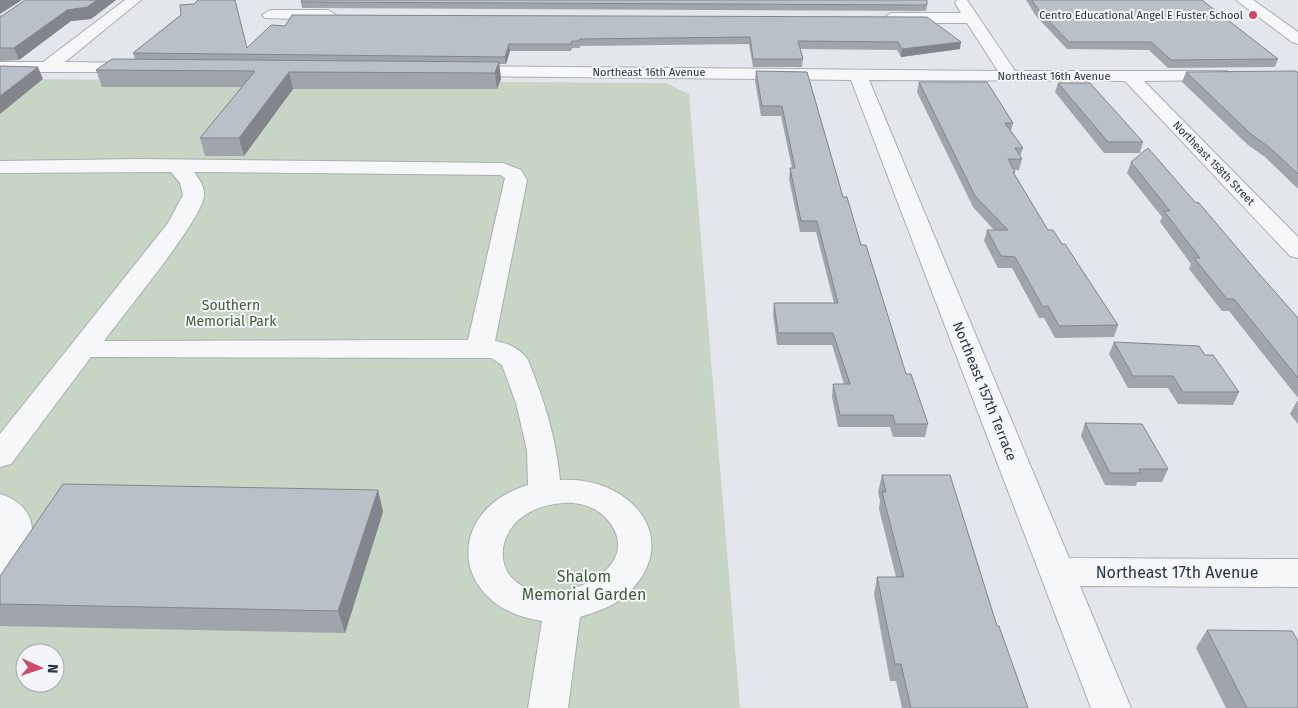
<svg xmlns="http://www.w3.org/2000/svg" width="1298" height="708" viewBox="0 0 1298 708" font-family="'Fira Sans',sans-serif">
<rect width="100%" height="100%" fill="#e3e7eb"/>
<path fill="#c9d5c4" fill-rule="evenodd" d="M 0,79 L 666,83 L 689,94 L 740,708 L 0,708 ZM 25,653 L 55,653 L 55,683 L 25,683 Z"/>
<g fill="none" stroke-linecap="round" stroke-linejoin="round">
<g stroke="#a8aeb5" stroke-width="2">
<path id="minor" d="M 125,0 L 141,0 L 65,62 L 138,63 L 144,64 L 147,68 L 144,72 L 0,72 L 0,62 L 43,62 Z
M 957,0 L 967,0 L 1015,71 L 1227,71 L 1230,75 L 1227,79 L 1221,80 L 1144,81 L 1298,237 L 1298,258 L 1290,256 L 1125,81 L 869,80 L 1069,558 L 1298,559 L 1298,587 L 1080,586 L 1131,708 L 1091,708 L 851,80 L 461,76 L 455,75 L 452,71 L 455,67 L 461,66 L 998,71 L 967,23 L 891,23 L 883,18 L 891,13 L 961,13 L 955,3 Z
M 1236,0 L 1253,0 L 1298,32 L 1298,44 L 1292,42 Z
M 270,10 L 328,10 L 336,15 L 328,20 L 265,18 L 262,15 Z
M 137,159 L 503,163 L 521,170 L 527,180 L 495,341 C 508,343 521,349 528,360 C 544,400 556,437 560,480 C 630,475 687,540 625,596 C 612,607 596,612 580,617 L 568,708 L 528,708 L 542,621 C 451,608 442,511 528,485 L 527,450 L 516,403 L 502,365 L 491,358 L 91,357 L 11,464 L 0,467 L 0,434 L 168,223 L 183,195 L 180,183 L 171,172 L 0,173 L 0,161 ZM 194,172 L 500,175 L 505,178 L 468,340 L 104,341 C 122,316 202,220 204,196 C 205,187 199,179 194,172 ZM 563,503 C 578,502 594,506 605,517 C 642,556 593,589 555,592 C 484,597 484,509 563,503 Z
M 0,494 C 32,504 40,529 24,558 C 18,571 14,576 0,581 Z"/>
</g>
<use href="#minor" fill="#f6f7f9" fill-rule="evenodd"/>
</g>
<path fill="#a0a5ac" d="M 25,0 L 116,0 L 91,19 L 71,21 L 19,60 L 0,61 L 0,16 L 2,16 Z
M 1026,0 L 1202,0 L 1278,59 L 1275,67 L 1168,68 L 1149,50 L 1067,49 L 1036,16 Z
M 301,2 L 927,5 L 926,11 L 302,8 Z
M 181,15 L 247,48 L 285,26 L 927,17 L 960,49 L 901,57 L 897,50 L 800,49 L 803,59 L 802,67 L 753,67 L 749,44 L 580,46 L 580,48 L 572,48 L 571,51 L 510,51 L 506,64 L 499,64 L 501,79 L 497,89 L 293,89 L 244,156 L 205,156 L 200,138 L 242,87 L 102,87 L 96,70 L 135,59 L 133,53 Z
M 756,71 L 807,72 L 843,197 L 861,245 L 906,374 L 928,424 L 925,437 L 893,437 L 890,427 L 838,427 L 832,397 L 833,384 L 844,384 L 832,345 L 777,345 L 773,314 L 774,303 L 834,303 L 816,232 L 800,232 L 789,179 L 790,168 L 792,168 L 781,116 L 761,116 L 755,81 Z
M 1186,72 L 1298,73 L 1298,189 L 1265,157 L 1248,145 L 1182,82 Z
M 919,82 L 1013,123 L 1011,131 L 1023,148 L 1020,157 L 1022,159 L 1019,170 L 1014,170 L 1015,172 L 1015,175 L 1048,230 L 1062,244 L 1118,325 L 1114,337 L 1055,338 L 1044,318 L 1039,318 L 1012,268 L 998,268 L 984,241 L 987,230 L 994,230 L 973,207 L 917,92 Z
M 1058,83 L 1143,142 L 1140,153 L 1104,153 L 1055,92 Z
M 1131,162 L 1195,202 L 1298,318 L 1298,398 L 1229,311 L 1222,311 L 1189,269 L 1191,264 L 1160,222 L 1162,217 L 1127,173 Z
M 1114,342 L 1205,355 L 1239,392 L 1233,405 L 1178,404 L 1168,388 L 1128,388 L 1109,354 Z
M 1297,401 L 1298,401 L 1298,424 L 1290,414 Z
M 1085,423 L 1168,469 L 1162,482 L 1137,482 L 1136,486 L 1105,485 L 1081,436 Z
M 882,475 L 997,626 L 1028,708 L 902,708 L 896,681 L 890,681 L 874,594 L 877,577 L 896,577 L 879,509 L 880,501 L 878,492 Z
M 378,490 L 383,512 L 345,633 L 0,626 L 0,576 Z
M 1207,630 L 1298,708 L 1226,708 L 1196,648 Z"/>
<path fill="#82868c" d="M 0,0 L 22,0 L 0,14 Z
M 97,0 L 116,0 L 91,19 L 71,21 L 19,60 L 14,48 L 67,10 Z
M 961,42 L 960,49 L 901,57 L 902,49 Z
M 509,44 L 510,51 L 506,64 L 505,57 Z
M 499,62 L 501,79 L 497,89 L 495,73 Z
M 38,67 L 43,79 L 0,114 L 0,96 Z
M 289,72 L 293,89 L 244,156 L 239,138 Z
M 378,490 L 383,512 L 345,633 L 338,611 Z"/>
<path fill="#bac0c8" stroke="#82868c" d="M 25,0 L 97,0 L 87,7 L 67,10 L 14,48 L 0,48 L 0,16 L 2,16 Z
M 198,0 L 235,0 L 247,48 L 271,25 L 285,26 L 292,15 L 927,17 L 961,42 L 902,49 L 898,42 L 798,41 L 803,59 L 753,59 L 750,37 L 580,39 L 579,41 L 572,41 L 571,44 L 509,44 L 505,57 L 133,53 L 181,15 L 180,5 L 194,4 Z
M 302,0 L 927,0 L 927,5 L 301,2 Z
M 1032,0 L 1202,0 L 1278,59 L 1171,60 L 1151,42 L 1069,42 L 1038,9 Z
M 112,59 L 499,62 L 495,73 L 289,72 L 239,138 L 200,138 L 255,71 L 96,70 Z
M 0,66 L 38,67 L 0,96 Z
M 756,71 L 807,72 L 843,197 L 847,197 L 861,245 L 866,245 L 906,374 L 911,374 L 928,424 L 895,424 L 893,415 L 840,415 L 833,384 L 850,384 L 833,333 L 778,333 L 774,303 L 838,303 L 817,221 L 801,221 L 790,168 L 795,168 L 782,106 L 762,106 Z
M 1296,71 L 1298,73 L 1298,174 L 1269,147 L 1252,135 L 1186,72 Z
M 919,82 L 987,82 L 1013,123 L 1005,123 L 1023,148 L 1015,148 L 1022,159 L 1008,159 L 1015,172 L 1013,172 L 1048,230 L 1053,230 L 1062,244 L 1065,244 L 1118,325 L 1059,326 L 1048,306 L 1043,307 L 1015,257 L 1001,256 L 987,230 L 1008,230 L 975,196 Z
M 1058,83 L 1090,83 L 1143,142 L 1108,142 Z
M 1148,148 L 1195,202 L 1199,203 L 1260,275 L 1298,318 L 1298,378 L 1234,299 L 1227,299 L 1194,258 L 1200,258 L 1164,211 L 1170,211 L 1131,162 Z
M 1114,342 L 1199,346 L 1205,355 L 1213,355 L 1239,392 L 1183,392 L 1173,376 L 1133,376 Z
M 1085,423 L 1142,424 L 1168,469 L 1139,469 L 1141,473 L 1110,473 Z
M 882,475 L 950,475 L 997,626 L 999,626 L 1028,708 L 911,708 L 901,664 L 895,664 L 877,577 L 904,577 L 882,492 L 886,492 Z
M 63,484 L 378,490 L 338,611 L 0,604 L 0,576 Z
M 1207,630 L 1292,631 L 1298,641 L 1298,708 L 1247,708 Z"/>
<circle fill="#cf4968" stroke="#f3f5f8" stroke-width="2" cx="1253" cy="15" r="5"/>
<g text-anchor="middle" stroke-width="4" stroke-linejoin="round" paint-order="stroke">
<g font-size="11" fill="#2a3543" stroke="#f3f5f8" text-anchor="end">
<text x="1243" y="19">Centro Educational Angel E Fuster School</text>
</g>
<g font-size="11" fill="#2a3543" stroke="#f3f5f8">
<text x="649" y="76">Northeast 16th Avenue</text>
<text x="1054" y="80">Northeast 16th Avenue</text>
<text transform="translate(1214 163) rotate(46)" y="4">Northeast 158th Street</text>
</g>
<g font-size="14" fill="#425f38" stroke="#f3f5f8">
<text x="231" y="310">Southern<tspan x="231" dy="16">Memorial Park</tspan></text>
</g>
<g font-size="14" fill="#2a3543" stroke="#f3f5f8">
<text transform="translate(985 391) rotate(68)" y="5">Northeast 157th Terrace</text>
</g>
<g font-size="16" fill="#2a3543" stroke="#f3f5f8">
<text x="1177" y="578">Northeast 17th Avenue</text>
</g>
<g font-size="16" fill="#425f38" stroke="#f3f5f8">
<text x="584" y="582">Shalom<tspan x="584" dy="18">Memorial Garden</tspan></text>
</g>
</g>
<g transform="translate(40 668) rotate(93)"><circle r="24" fill="#f3f5f8" stroke="#a3a8b0"/>
<path d="M0-4L9 19L0 12L-9 19Z" fill="#cf4968"/>
<text y="-8" font-size="14" font-weight="bold" text-anchor="middle" fill="#2a3543">N</text>
</g>
</svg>
